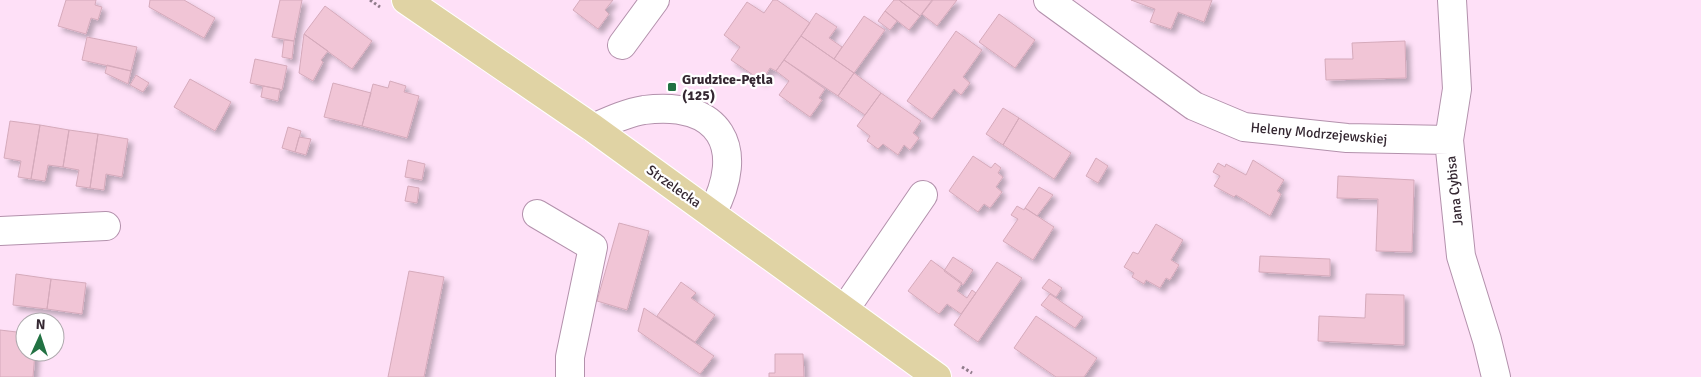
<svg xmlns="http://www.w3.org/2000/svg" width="1701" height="377" viewBox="0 0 1701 377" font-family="Signika,sans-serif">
<defs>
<filter id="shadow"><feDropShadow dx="4.5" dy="4.5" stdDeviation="2.5" flood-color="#0004"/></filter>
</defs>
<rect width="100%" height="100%" fill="#fee0f7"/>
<path fill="#f1c5d6" stroke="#d5aabb" filter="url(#shadow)" d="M 66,0 L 96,0 L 95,5 L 102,7 L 98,20 L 91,18 L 86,34 L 58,26 Z
M 150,0 L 184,0 L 215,18 L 204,38 L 149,7 Z
M 280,0 L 302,0 L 294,41 L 272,37 Z
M 580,0 L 613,0 L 605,10 L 609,14 L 598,29 L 573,10 Z
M 773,0 L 777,0 L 810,23 L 776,71 L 770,68 L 762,81 L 731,60 L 740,47 L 724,35 L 747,2 L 764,13 Z
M 894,0 L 899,0 L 920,16 L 909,30 L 885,11 Z
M 899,0 L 932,0 L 920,16 Z
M 933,0 L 957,0 L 937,26 L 922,14 Z
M 1131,0 L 1212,0 L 1204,22 L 1178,12 L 1171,29 L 1150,22 L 1155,9 Z
M 325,6 L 372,41 L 352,69 L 304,34 Z
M 885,11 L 897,21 L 890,30 L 878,21 Z
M 816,13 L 837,27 L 829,38 L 842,47 L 834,59 L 801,36 Z
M 999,14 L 1035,40 L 1015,68 L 979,42 Z
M 864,16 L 885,30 L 854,73 L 834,59 Z
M 956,31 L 982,50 L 963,77 L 970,83 L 961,95 L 954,89 L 932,119 L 907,101 Z
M 304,34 L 328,51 L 321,60 L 323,62 L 313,81 L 299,73 Z
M 801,36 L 854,73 L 838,96 L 784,60 Z
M 87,37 L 137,47 L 131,71 L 82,60 Z
M 284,40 L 294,41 L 292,59 L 282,57 Z
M 1405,41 L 1406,78 L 1326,80 L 1325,59 L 1353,59 L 1352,43 Z
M 255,59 L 287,66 L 282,90 L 250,83 Z
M 784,60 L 825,89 L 819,98 L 822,100 L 810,117 L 779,95 L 789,81 L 776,71 Z
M 107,65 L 131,71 L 128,84 L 105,73 Z
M 854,73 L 881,93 L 865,115 L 838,96 Z
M 136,75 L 149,83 L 143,92 L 130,85 Z
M 190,79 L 231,102 L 215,131 L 174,107 Z
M 390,81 L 406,86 L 404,92 L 419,96 L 407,138 L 362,126 L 373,84 L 388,88 Z
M 333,83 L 371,93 L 362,126 L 324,117 Z
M 263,86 L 280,89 L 278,101 L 261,97 Z
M 881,93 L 921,121 L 913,133 L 919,138 L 910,150 L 904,145 L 898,155 L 883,144 L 878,149 L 867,141 L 870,136 L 857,126 Z
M 1003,108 L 1019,118 L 1003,145 L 986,134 Z
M 1019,118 L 1071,153 L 1054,179 L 1003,145 Z
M 10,121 L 40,125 L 31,179 L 18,177 L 21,161 L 4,158 Z
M 40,125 L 69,130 L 63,167 L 48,165 L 45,181 L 31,179 Z
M 288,127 L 301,131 L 295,152 L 282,148 Z
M 69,130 L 98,134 L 90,188 L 76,186 L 79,170 L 63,167 Z
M 98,134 L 128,139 L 122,177 L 106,174 L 104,190 L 90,188 Z
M 299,137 L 311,139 L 306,155 L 295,152 Z
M 973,156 L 991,168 L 995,163 L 1001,168 L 998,173 L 1003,177 L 996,187 L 1002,192 L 990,208 L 984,204 L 978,212 L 949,191 Z
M 1096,158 L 1108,166 L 1098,183 L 1086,176 Z
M 408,160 L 425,164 L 422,180 L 405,177 Z
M 1253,160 L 1284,180 L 1277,191 L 1281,194 L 1270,216 L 1236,195 L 1234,197 L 1214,186 L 1220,176 L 1213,172 L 1218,163 L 1225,167 L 1226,164 L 1246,175 Z
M 1338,176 L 1414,180 L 1412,252 L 1376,251 L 1378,199 L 1337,198 Z
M 408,186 L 419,188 L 417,203 L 405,201 Z
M 1039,187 L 1053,195 L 1037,216 L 1025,208 Z
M 1017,206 L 1024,210 L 1025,208 L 1054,227 L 1033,260 L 1003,241 L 1018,219 L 1011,215 Z
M 619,223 L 649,231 L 627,310 L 597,301 Z
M 1156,224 L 1183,240 L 1171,260 L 1179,265 L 1170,280 L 1166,278 L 1160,288 L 1146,280 L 1144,284 L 1132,277 L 1134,273 L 1124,267 L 1133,252 L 1138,254 Z
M 1260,256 L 1330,259 L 1330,276 L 1259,272 Z
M 953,257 L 973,270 L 963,285 L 944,271 Z
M 931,260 L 962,283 L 957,291 L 967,298 L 972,290 L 976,293 L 961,314 L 947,304 L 939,314 L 908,291 Z
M 997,262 L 1022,278 L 978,342 L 954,325 Z
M 409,271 L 444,277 L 424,377 L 388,377 Z
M 16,274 L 51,279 L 47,309 L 13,305 Z
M 51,279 L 86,283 L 82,314 L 47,309 Z
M 1049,279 L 1062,288 L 1056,297 L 1042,288 Z
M 681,282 L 696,293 L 691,298 L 715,315 L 695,342 L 657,316 Z
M 1050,294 L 1083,317 L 1075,328 L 1041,305 Z
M 1366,294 L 1404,295 L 1404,345 L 1318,341 L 1319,316 L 1365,318 Z
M 644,308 L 714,356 L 700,374 L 638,331 Z
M 1036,316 L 1097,358 L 1084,377 L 1056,377 L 1014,348 Z
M 0,330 L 25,333 L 25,352 L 35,352 L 33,377 L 0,377 Z
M 775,354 L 803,354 L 804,377 L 769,377 L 769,373 L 775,373 Z"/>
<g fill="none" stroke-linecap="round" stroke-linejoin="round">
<g stroke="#b391ac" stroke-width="30">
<path id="minor" d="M 1048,0 L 1194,106 L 1244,127 L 1347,138 L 1449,140
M 1452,0 L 1457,89 L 1449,140 L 1461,256 L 1487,340 L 1496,377
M 622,45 L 655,0
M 593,128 C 609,121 626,113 644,110 C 720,100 747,148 712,213
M 537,214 L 593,247 L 570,357 L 570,377
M 0,231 L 106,226
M 845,309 L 923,195"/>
</g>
<g stroke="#fff" stroke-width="30">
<path id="major" d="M 406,0 L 593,128 L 937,377"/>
</g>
<path stroke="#8f7b8a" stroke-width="3" stroke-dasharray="2.5 2.5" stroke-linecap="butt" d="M 370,0 L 380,7
M 962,367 L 972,373"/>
<use href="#minor" stroke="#fff" stroke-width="28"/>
<use href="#major" stroke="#e0d3a4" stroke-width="28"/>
</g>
<rect fill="#227243" stroke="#fff" stroke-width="2" x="667" y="82" width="10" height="10" rx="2.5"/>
<g text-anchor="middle" stroke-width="4.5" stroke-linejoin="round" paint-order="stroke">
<g font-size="14" font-weight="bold" fill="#342731" stroke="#fff" text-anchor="start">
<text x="682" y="84">Grudzice-Pętla<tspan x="682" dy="16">(125)</tspan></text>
</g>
<g font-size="14" fill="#342731" stroke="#fff">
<text transform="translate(1319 133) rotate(5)" y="5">Heleny Modrzejewskiej</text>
<text transform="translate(674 186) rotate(35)" y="5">Strzelecka</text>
<text transform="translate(1454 191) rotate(-96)" y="5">Jana Cybisa</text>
</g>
</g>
<g transform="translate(40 337) rotate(3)"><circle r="24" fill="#ffffff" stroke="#aea9ad"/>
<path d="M0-4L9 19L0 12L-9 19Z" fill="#227243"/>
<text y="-8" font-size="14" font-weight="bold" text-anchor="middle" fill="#342731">N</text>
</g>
</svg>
